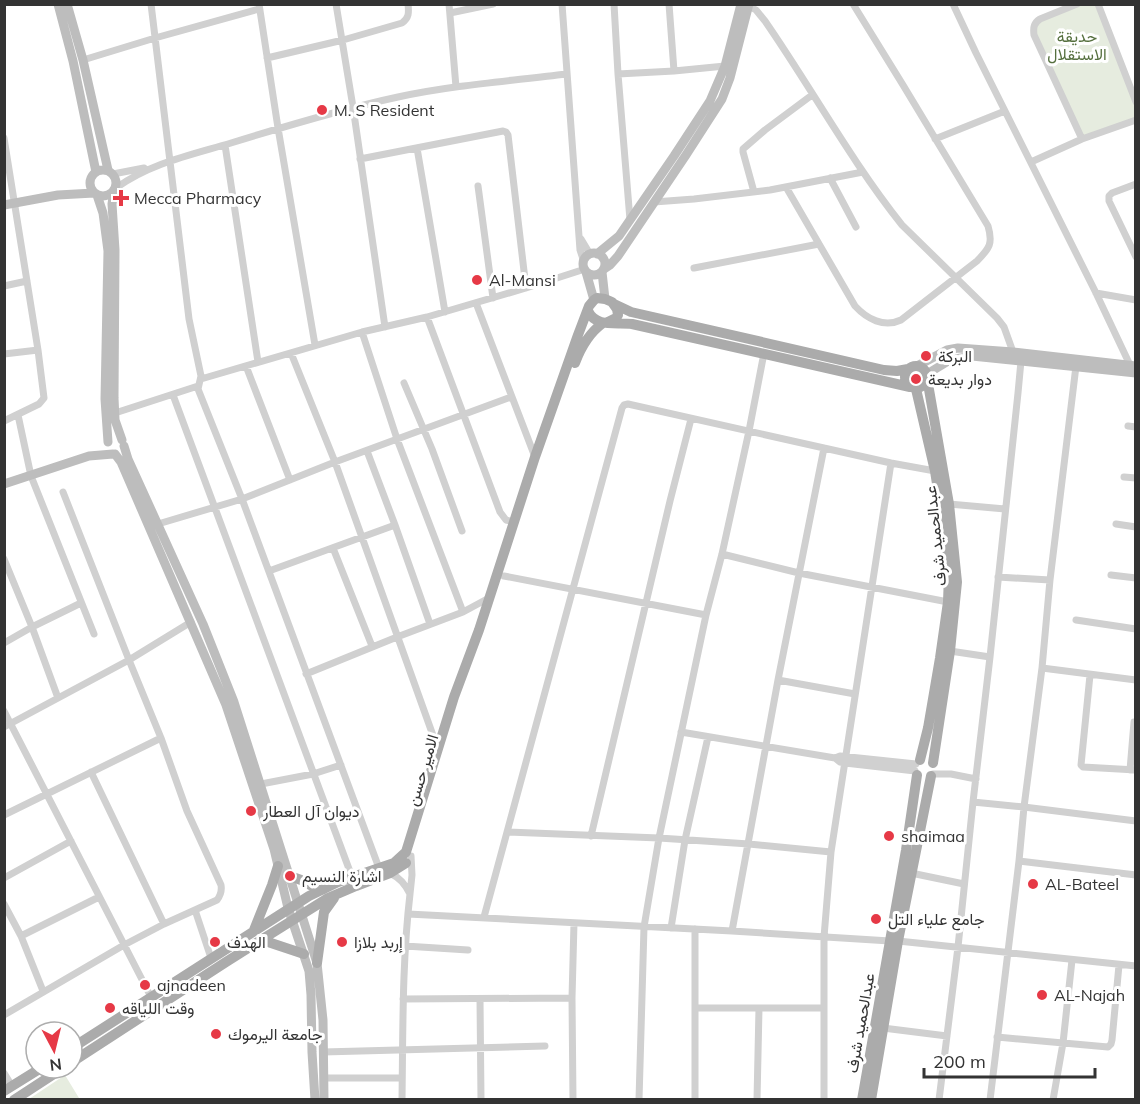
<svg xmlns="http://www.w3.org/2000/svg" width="1140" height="1104" viewBox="0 0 1140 1104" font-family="Mulish,Vazirmatn,sans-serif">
<rect width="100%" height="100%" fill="#fff"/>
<path fill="#e6ecdf" d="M 1077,5 L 1098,5 L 1135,103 L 1135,118 L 1082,139 L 1034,35 L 1035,23 Z
M 65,1075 L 79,1098 L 77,1100 L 29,1099 Z"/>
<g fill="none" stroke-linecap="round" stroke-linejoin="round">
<path stroke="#d0d0d0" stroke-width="7" d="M 151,4 L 189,319 L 201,376 L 198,389 L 242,499 L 379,868
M 259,4 L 278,128 L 315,345
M 336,4 L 353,107 L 385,327
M 449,4 L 456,87
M 562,4 L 580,250 L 584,262
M 614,4 L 618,74 L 630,220
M 669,4 L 674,71
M 745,4 L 756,10 L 765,21 C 812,89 851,161 902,225 L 997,318 L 1004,327 L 1013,352
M 953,4 L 976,53 L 1096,293 L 1130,365
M 1077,4 L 1040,19 C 1034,23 1033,27 1034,35 L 1082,139
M 1098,4 L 1136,102
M 450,13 L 493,4
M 267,58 L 343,40 L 402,23 C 409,18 409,13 408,4
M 83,60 L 155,38 L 259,9
M 618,74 L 674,71 L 725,66
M 4,138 L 38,350 L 44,398 L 39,404 L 4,421
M 935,139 L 1005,111
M 225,145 L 258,362
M 417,148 L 445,312
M 360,159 L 503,131 L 506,132 L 508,135 L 526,288
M 1031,162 L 1082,139 L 1136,120
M 113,174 L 144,168
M 830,178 L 856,227
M 1136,184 L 1112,193 L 1109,196 L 1109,201 L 1136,257
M 478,186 L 493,298
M 786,187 L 855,306 C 867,319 884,328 901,320 L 977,261 C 990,248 993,243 988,226 L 903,85 L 853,4
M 116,188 C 151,163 191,155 231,143 C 286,126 342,109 398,97 C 454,85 510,81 566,74
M 754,192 L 743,152 L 743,149 L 765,130 L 812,95
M 654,202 L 694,199 L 770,190 L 863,172
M 581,239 L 590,254
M 694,268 L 819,244
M 4,286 L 27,281
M 1096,293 L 1136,300
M 476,303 L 535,457
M 427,317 L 500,512 L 506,520 L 514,522
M 362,332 L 397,439 L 463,612
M 291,353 L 335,462 L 435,741 L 439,746
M 4,354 L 38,350
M 246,366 L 290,480
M 201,379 L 362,332 L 427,317 L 526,288 L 585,269
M 404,383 L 432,449 L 462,531
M 173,395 L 352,877
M 115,413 L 198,386
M 18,415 L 31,476 L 94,634
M 1128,426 L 1136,427
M 367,451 L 395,525 L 430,624
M 1124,477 L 1136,478
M 949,504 L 1005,509
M 158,524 L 242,499 L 335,462 L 511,397
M 1116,524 L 1136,527
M 333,548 L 372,646
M 722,554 L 799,573 L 948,602
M 4,559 L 32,627 L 58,698
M 269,571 L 395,525
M 1111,575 L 1136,578
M 504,576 L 706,615
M 998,577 L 1050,580
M 1076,620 L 1136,629
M 4,643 L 32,627 L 81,603
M 950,651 L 990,657
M 1042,668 L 1136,680
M 306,674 L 397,637 L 463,612 L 489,598
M 1090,675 L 1081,765 L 1083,767 L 1136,770
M 778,680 L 855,694
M 4,711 L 151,997
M 4,727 L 129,660 L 191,622
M 681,732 L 835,758 L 840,756 L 916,764
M 835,758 L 840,762 L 845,763 L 915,771
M 1130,770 L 1134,722
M 91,772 L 164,924
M 933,774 L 951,774 L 976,779
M 261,784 L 313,774 L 341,765
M 973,802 L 1024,807 L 1136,821
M 4,815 L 161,738
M 507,832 L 659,838 L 749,844 L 831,852
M 591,836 L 670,501 L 691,419
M 1019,861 L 1136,875
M 390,873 C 400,878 405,884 410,894 L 412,875 L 411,856
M 911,873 L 964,884
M 4,878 L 71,841
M 4,904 L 21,936 L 99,897
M 195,910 L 211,958
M 408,914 L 732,931 L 890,941
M 484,917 C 530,747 576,577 622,408 L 624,405 L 628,404 L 891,463 L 935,471
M 671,928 L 685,840 L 708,737
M 732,931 L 778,680 L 824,448
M 21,936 L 43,991
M 898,941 L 1136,966
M 405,946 L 468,950
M 403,999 L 572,998
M 480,999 L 481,1100
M 695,1008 L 823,1008
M 4,1015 L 124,945 L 164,924 L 217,900 C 221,895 222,891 221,885 L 187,811 L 161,738 L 129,660 L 63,492
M 883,1028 L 947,1036
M 997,1037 L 1108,1047 L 1111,1044 L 1112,1040 L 1119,965
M 323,1052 L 545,1046
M 4,1073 L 12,1086
M 324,1078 L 402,1078
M 402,1100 C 403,1031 402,963 410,894
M 573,1100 L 572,998 L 574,923
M 639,1100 L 644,927 L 659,838 L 706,615 L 722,554 L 749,431 L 764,353
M 695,1100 L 695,929
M 757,1100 L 759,1008
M 824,1100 L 824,937 L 831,852 L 891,463
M 939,1100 L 958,947 L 973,802 L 990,657 L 1018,393 L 1021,361
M 990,1100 L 1019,861 L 1024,807 L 1042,668 L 1050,580 L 1076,366
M 1053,1100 L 1063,1043 L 1072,960"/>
<path stroke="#bdbdbd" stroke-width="9" d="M 58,4 L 73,61 L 96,172
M 67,4 L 83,60 L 108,170
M90 183a13 13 0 1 1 26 0a13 13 0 1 1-26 0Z
M 114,191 L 112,204 L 115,250 L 114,398 L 115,420 L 122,440
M 97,195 L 103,213 L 108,251 L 105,399 L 108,442
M 4,205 L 58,195 L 94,193
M583 264a11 11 0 1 1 22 0a11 11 0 1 1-22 0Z
M 597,254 L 619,236 L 674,156 L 710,101 L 725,66 L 741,4
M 604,269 L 610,265 L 618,256 L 686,155 L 722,99 L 730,78 L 749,4
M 586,272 L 594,300
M 602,272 L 605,299
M 917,366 L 947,350 L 958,348 L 1013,352 L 1136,366
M 927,374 L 950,360 L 972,356 L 1136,373
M 124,446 L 128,459 L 203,624 L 234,702 L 317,963 L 323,1020 L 324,1100
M 115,454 L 121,462 L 226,705 L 274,849 L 288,908 L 309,971 L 311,995 L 312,1052 L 315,1100
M 4,484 L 89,456 L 113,454"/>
<path stroke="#ababab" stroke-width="10" d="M 614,304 L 631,312 L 884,370 L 897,371 L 908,369
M 588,311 C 596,328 616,322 632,324 L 910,387
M 575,363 C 581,347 589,333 603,323
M905 377a11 11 0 1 1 22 0a11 11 0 1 1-22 0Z
M 927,378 L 949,504 L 957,582 L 950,651 L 933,763
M 916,389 L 935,471 L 947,548 L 949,575 L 948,602 L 940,658 L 928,728 L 920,760
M 290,876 L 301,880 L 319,890
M 254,930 L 272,885 L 278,866
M 262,940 L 304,954
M 317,963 L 324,912 L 334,898
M 72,1048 L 309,896 L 338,882 L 394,863 L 406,852 L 454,697 L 479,630 L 535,457 L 578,335 L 589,306 L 594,300 L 597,298 L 605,299 L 612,302 L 617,309 L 618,315 L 616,318 L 608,322
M 72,1062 L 226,962 L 328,898 L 356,886 L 390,873 L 406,863
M 4,1091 L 41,1068
M 14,1100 L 63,1068
M 862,1100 L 906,850 L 917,775
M 871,1100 L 898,941 L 931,776"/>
</g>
<g fill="#e63946" stroke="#fff" stroke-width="2">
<circle cx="322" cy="110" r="6"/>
<path d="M118 189h6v6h6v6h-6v6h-6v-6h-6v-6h6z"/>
<circle cx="477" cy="280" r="6"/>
<circle cx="926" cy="356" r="6"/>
<circle cx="916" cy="379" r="6"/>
<circle cx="251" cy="811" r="6"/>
<circle cx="889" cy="836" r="6"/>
<circle cx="290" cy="876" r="6"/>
<circle cx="1033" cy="884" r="6"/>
<circle cx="876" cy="919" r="6"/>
<circle cx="215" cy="942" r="6"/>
<circle cx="342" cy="942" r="6"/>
<circle cx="145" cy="985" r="6"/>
<circle cx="1042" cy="995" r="6"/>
<circle cx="110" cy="1008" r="6"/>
<circle cx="216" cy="1034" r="6"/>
</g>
<g text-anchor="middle" stroke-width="6" stroke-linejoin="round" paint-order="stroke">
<g font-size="16" fill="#56703f" stroke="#fff">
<text x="1077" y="42">حديقة<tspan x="1077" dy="18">الاستقلال</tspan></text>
</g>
<g font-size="16" fill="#333" stroke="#fff" text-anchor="start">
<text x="334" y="116">M. S Resident</text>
<text x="134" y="204">Mecca Pharmacy</text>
<text x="489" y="286">Al-Mansi</text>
<text x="938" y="362">البركة</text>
<text x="928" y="385">دوار بديعة</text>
<text x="263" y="817">ديوان آل العطار</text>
<text x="901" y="842">shaimaa</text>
<text x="302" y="882">اشارة النسيم</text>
<text x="1045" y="890">AL-Bateel</text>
<text x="888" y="925">جامع علياء التل</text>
<text x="227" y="948">الهدف</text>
<text x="354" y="948">إربد بلازا</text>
<text x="157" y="991">ajnadeen</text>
<text x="1054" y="1001">AL-Najah</text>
<text x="122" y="1014">وقت اللياقه</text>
<text x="228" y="1040">جامعة اليرموك</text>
</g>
<g font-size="16" fill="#333" stroke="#fff">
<text transform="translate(935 536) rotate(-96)" y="6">عبدالحميد شرف</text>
<text transform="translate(422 770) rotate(-73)" y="6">الامير حسن</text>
<text transform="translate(860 1023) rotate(-80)" y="6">عبدالحميد شرف</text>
</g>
</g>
<rect width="1140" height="1104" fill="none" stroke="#333333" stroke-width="12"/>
<g transform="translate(54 1050) rotate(173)"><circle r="28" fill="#ffffff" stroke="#adadad" stroke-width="1.5"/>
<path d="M0-4.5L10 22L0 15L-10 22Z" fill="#e63946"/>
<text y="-9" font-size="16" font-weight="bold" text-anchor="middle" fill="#333333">N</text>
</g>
<path d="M924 1068v9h171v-9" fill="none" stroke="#333333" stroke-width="3"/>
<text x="933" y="1068" font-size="18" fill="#333333" stroke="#ffffff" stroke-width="4.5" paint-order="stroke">200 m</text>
</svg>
